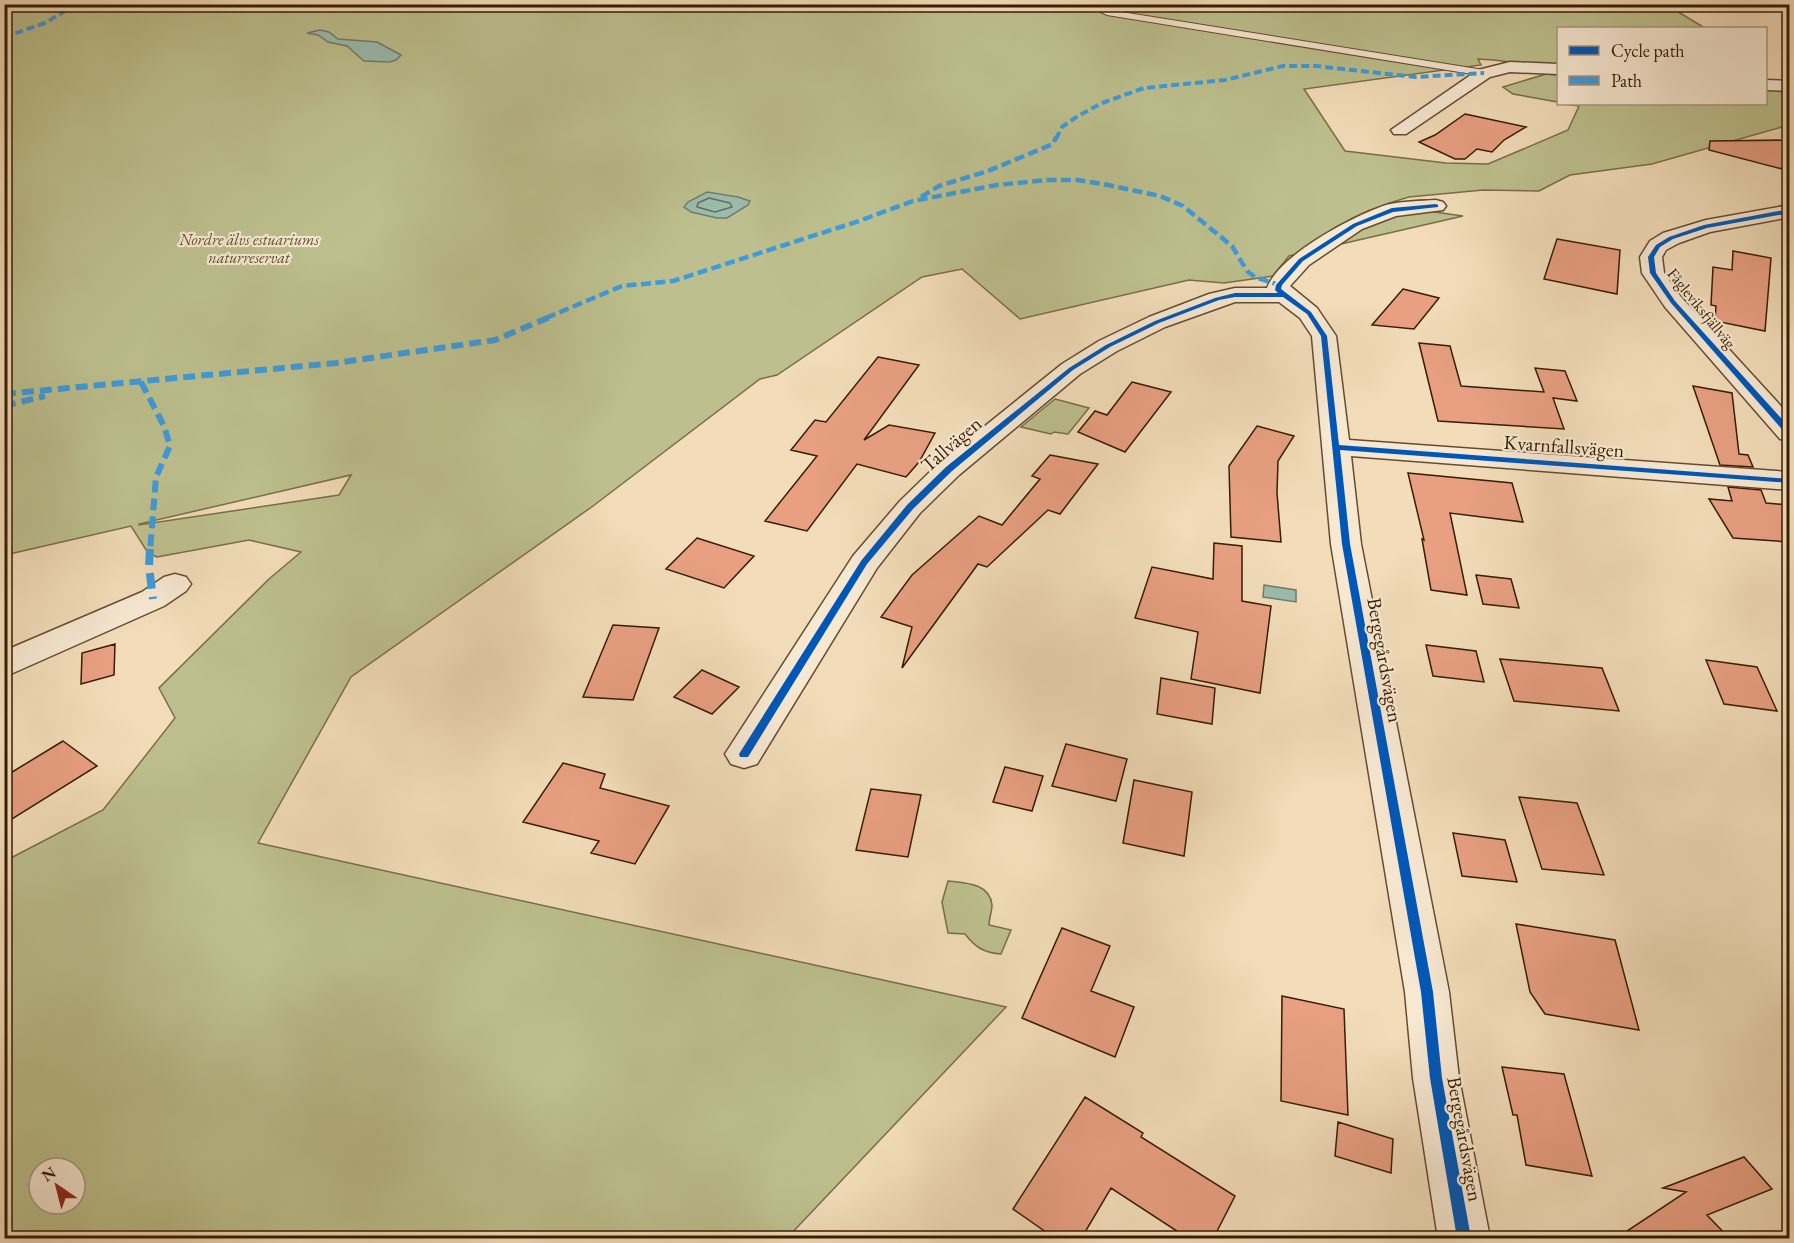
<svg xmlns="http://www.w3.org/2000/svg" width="1794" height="1243" viewBox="0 0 1794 1243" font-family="'EB Garamond',serif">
<rect width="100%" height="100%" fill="#f2dcb9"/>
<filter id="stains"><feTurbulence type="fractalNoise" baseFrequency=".00333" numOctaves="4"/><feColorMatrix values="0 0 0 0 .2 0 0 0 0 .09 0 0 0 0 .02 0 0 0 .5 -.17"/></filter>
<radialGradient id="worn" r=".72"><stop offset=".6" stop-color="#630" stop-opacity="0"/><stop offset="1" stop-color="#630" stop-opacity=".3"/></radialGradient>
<path fill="#bdc08e" stroke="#7a6e48" stroke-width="1.5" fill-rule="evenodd" d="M 1665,4 L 1705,28 L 1558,28 L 1558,66 C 1531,66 1506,60 1478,59 L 1481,65 L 1304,89 L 1345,151 L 1446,163 L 1488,164 L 1568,130 L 1579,106 L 1565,104 L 1766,104 L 1766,89 L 1789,90 L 1789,125 L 1652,164 L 1570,175 L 1539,191 L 1483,190 L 1409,197 L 1389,203 L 1392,206 L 1463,216 L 1289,256 L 1273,276 L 1224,283 L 1189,280 L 1020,319 L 962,269 L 922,277 L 777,375 L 760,379 L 593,506 L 351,677 L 258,843 L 1006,1007 L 787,1238 L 5,1238 L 5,861 L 103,810 L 175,718 L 159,688 L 269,579 L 301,552 L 249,540 L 157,557 L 148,553 L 131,526 L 5,555 L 5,5 ZM 351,475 L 339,495 L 139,525 L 139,524 ZM 39,1168 L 75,1168 L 75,1204 L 39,1204 Z
M 1546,74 L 1558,75 L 1558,102 L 1513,94 L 1503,87 Z
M 1055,399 L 1089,408 L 1068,434 L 1054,432 L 1051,434 L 1021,427 Z
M 948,881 C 965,883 990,883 992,905 C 992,912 989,918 989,925 L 1011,930 L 1001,954 C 984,953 975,947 965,934 L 948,933 L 942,902 Z"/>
<path fill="#9bbcaf" stroke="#737c69" stroke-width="1.5" d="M 320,30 L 329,32 L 338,39 L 377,42 L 401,55 L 396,60 L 389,62 L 364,61 L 347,46 L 328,42 L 318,35 L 307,33 Z
M 707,192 L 738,197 L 750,201 L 748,205 L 727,218 L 717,218 L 691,212 L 684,207 L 688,202 Z
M 1264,585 L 1296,590 L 1296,602 L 1263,597 Z"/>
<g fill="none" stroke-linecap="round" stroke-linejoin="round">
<path stroke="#696c58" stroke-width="1.5" d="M 709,198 L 730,203 L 732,207 L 715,212 L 697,207 L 698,203 Z"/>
</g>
<path fill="#e89f82" stroke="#371d01" stroke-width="1.5" d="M 1465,114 L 1526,127 L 1504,140 L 1492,152 L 1477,149 L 1465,159 L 1455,159 L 1419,142 L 1435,135 Z
M 1790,140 L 1790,171 L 1709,150 L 1710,141 Z
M 1557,239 L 1620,250 L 1617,294 L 1544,279 Z
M 1733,251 L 1771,258 L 1765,331 L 1715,321 L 1716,306 L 1711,305 L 1713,267 L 1732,270 Z
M 1403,289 L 1439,298 L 1414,329 L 1372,325 Z
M 1419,343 L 1450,346 L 1461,386 L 1544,392 L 1535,368 L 1565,371 L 1577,401 L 1553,398 L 1564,429 L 1438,421 Z
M 878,357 L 919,365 L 864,440 L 889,425 L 935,433 L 919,462 L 906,477 L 857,464 L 807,531 L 765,521 L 817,456 L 791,450 L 815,420 L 826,422 Z
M 1132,382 L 1171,392 L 1125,452 L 1078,432 L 1095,411 L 1107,415 Z
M 1693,386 L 1732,393 L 1739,454 L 1748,455 L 1753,467 L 1720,465 Z
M 1257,426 L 1294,436 L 1278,461 L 1277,493 L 1281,542 L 1231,537 L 1229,466 Z
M 1050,455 L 1098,464 L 1060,514 L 1048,510 L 987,567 L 978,564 L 902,668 L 912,627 L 881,617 L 912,575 L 979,516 L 1002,525 L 1040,479 L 1032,476 Z
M 1408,473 L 1512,483 L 1523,522 L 1450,513 L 1467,595 L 1431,590 L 1422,539 L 1424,540 Z
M 1728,487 L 1761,490 L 1766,503 L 1790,505 L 1790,542 L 1733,538 L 1709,499 L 1732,501 Z
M 697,538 L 754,556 L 724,588 L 666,569 Z
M 1214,543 L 1242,546 L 1242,601 L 1271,606 L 1260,693 L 1191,679 L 1198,632 L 1135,618 L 1152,567 L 1213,579 Z
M 1476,575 L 1511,579 L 1519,608 L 1483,604 Z
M 613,625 L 659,628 L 633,700 L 583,697 Z
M 115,644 L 114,675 L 81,684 L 82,653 Z
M 1426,645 L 1476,651 L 1484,682 L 1433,676 Z
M 1500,659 L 1602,668 L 1619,711 L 1514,701 Z
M 1706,660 L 1757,667 L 1777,711 L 1724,704 Z
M 702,670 L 739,687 L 712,714 L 674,697 Z
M 1161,678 L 1215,688 L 1212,724 L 1157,714 Z
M 63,741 L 97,766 L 4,824 L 4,777 Z
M 1066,744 L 1127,759 L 1116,801 L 1052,786 Z
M 563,763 L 605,774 L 600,788 L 669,806 L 635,864 L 591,853 L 599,841 L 523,822 Z
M 1005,767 L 1043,776 L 1032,811 L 993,802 Z
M 1134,780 L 1192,792 L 1184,856 L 1123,843 Z
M 871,789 L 921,795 L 908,857 L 856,850 Z
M 1519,797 L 1577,803 L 1604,875 L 1542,869 Z
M 1453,833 L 1505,840 L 1517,882 L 1462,876 Z
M 1516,924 L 1615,940 L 1639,1030 L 1545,1014 L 1530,992 Z
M 1062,928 L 1110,946 L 1091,991 L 1134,1007 L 1115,1057 L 1022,1018 Z
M 1282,996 L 1344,1009 L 1348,1115 L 1281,1101 Z
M 1502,1067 L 1564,1074 L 1592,1176 L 1526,1165 L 1517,1115 L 1513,1115 Z
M 1085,1097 L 1143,1133 L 1141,1137 L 1235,1196 L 1213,1239 L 1189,1239 L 1111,1188 L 1081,1239 L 1056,1239 L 1013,1209 Z
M 1338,1122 L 1393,1139 L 1391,1173 L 1335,1156 Z
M 1744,1157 L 1772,1189 L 1707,1215 L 1730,1239 L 1615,1239 L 1686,1192 L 1663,1188 Z"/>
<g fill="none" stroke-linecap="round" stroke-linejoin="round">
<g stroke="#664d2f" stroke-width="2">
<path id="service" d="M 1084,4 L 1096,4 L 1109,10 L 1484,70 L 1489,73 L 1484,76 L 1107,15 Z"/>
</g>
<g stroke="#664d2f" stroke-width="3">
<path id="minor" d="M 1510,62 L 1558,64 L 1558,74 L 1510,72 L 1490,77 L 1406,134 L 1394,134 L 1391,130 L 1478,70 Z
M 1766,80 L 1790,81 L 1790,91 L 1766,90 Z
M 1436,200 L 1443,202 L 1446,206 L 1443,210 L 1396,216 L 1362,229 L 1309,265 L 1290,286 L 1317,308 L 1336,336 L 1349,440 L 1790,472 L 1790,490 L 1351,456 L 1361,544 L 1449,992 L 1459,1078 L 1490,1238 L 1438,1238 L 1413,1078 L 1405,992 L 1331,544 L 1312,336 L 1300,318 L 1279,302 L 1235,302 L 1165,327 L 1117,351 L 1080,374 L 959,475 L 920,513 L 877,568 L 757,764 L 744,768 L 731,764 L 725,754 L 853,556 L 900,501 L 939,463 L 1062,364 L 1099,341 L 1149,317 L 1209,294 L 1235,288 L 1267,288 C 1279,255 1353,216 1386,205 C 1401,201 1420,201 1436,200 Z
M 1790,205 L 1790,217 L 1710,232 L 1679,243 L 1666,250 L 1662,257 L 1664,273 L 1681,297 L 1790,416 L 1790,441 L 1780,439 L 1665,307 L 1642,273 L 1640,257 L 1650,241 L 1663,233 L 1706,220 Z
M 175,574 L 186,577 L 191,584 L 186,591 L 164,606 L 4,677 L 4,651 L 142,592 L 164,577 Z"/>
</g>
<use href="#service" fill="#f7e8d2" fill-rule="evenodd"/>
<use href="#minor" fill="#f7e8d2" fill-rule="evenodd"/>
<path stroke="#3e9bdd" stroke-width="4" stroke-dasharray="8 4" stroke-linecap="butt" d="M 4,37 L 45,23 L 77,4
M 1056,139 L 1062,127 L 1078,116 L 1102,103 L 1144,88 L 1225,80 L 1283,66 L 1316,66 L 1415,77 L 1484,73"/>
<path stroke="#3e9bdd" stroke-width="4.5" stroke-dasharray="10 4.5" stroke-linecap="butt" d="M 921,197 L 939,186 L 988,171 L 1053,144 L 1056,137
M 546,318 L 622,286 L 673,281 L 859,221 L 913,201 L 997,185 L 1047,180 L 1077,180 L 1103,184 L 1160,196 L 1183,206 L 1232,246 L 1247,271 L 1255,277 L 1279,285"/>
<path stroke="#3e9bdd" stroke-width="6" stroke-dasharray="12 6" stroke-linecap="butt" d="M 141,382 L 164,426 L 170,446 L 156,477 L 150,551
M 4,394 L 336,363 L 495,340 L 550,317
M 4,406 L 45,396"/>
<path stroke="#3e9bdd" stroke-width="8" stroke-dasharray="16 8" stroke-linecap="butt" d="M 150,549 L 149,566 L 153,599"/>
<g stroke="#f7e8d2" stroke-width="4">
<path id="cycleway" d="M 1436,204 L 1438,205 L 1438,207 L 1393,212 L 1357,226 L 1303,261 L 1282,285 L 1281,289 L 1311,312 L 1327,336 L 1339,445 L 1790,479 L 1790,483 L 1340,450 L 1350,544 L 1433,992 L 1442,1078 L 1471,1238 L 1457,1238 L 1430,1078 L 1421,992 L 1342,544 L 1321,336 L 1307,314 L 1283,297 L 1235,297 L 1219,300 L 1159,323 L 1110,347 L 1073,370 L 952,471 L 913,509 L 867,564 L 748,757 L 740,757 L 739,754 L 861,561 L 907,505 L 946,467 L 1069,368 L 1106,345 L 1155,321 L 1215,298 L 1235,293 L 1278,293 L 1275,290 L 1276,285 L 1299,259 L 1353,224 L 1392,208 Z
M 1790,209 L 1790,213 L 1707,228 L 1673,239 L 1660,247 L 1654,257 L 1656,273 L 1675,301 L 1790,428 L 1790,435 L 1787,435 L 1671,303 L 1650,273 L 1648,257 L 1656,245 L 1669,237 L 1704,225 Z"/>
</g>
<use href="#cycleway" fill="#0057b8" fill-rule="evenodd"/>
</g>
<g text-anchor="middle" stroke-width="4.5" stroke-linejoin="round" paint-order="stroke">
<g font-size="16" font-style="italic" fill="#5f4e2b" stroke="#f7e8d2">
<text x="249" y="245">Nordre älvs estuariums<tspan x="249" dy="18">naturreservat</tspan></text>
</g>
<g font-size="16" fill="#371d01" stroke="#f7e8d2">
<text transform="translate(1702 308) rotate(51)" y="6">Fågleviksfjällväg</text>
</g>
<g font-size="20" fill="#371d01" stroke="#f7e8d2">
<text transform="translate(951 444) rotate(-41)" y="7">Tallvägen</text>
<text transform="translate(1564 446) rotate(4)" y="7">Kvarnfallsvägen</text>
<text transform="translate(1385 660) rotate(80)" y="7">Bergegårdsvägen</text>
<text transform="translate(1465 1139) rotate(80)" y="7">Bergegårdsvägen</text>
</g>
</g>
<rect width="1794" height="1243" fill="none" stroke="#f2dcb9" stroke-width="24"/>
<rect x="6" y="6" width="1782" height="1231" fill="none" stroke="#371d01" stroke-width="3"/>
<rect x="12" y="12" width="1770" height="1219" fill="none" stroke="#371d01" stroke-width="1.5"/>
<rect x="1557" y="27" width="210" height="78" fill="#f7e8d2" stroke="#aa977e" stroke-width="1.5"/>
<rect x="1569" y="46" width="30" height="9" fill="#0057b8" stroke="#aa977e" stroke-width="1.5"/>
<text x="1611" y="57" font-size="18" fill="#371d01">Cycle path</text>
<rect x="1569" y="76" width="30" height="9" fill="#3e9bdd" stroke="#aa977e" stroke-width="1.5"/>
<text x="1611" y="87" font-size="18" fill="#371d01">Path</text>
<g transform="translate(57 1186) rotate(325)"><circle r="28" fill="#f7e8d2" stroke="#aa977e" stroke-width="1.5"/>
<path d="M0-4.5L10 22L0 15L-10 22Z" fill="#8f2418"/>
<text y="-9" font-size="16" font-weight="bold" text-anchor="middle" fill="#371d01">N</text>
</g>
<rect width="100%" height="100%" filter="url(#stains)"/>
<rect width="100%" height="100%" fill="url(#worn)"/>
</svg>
